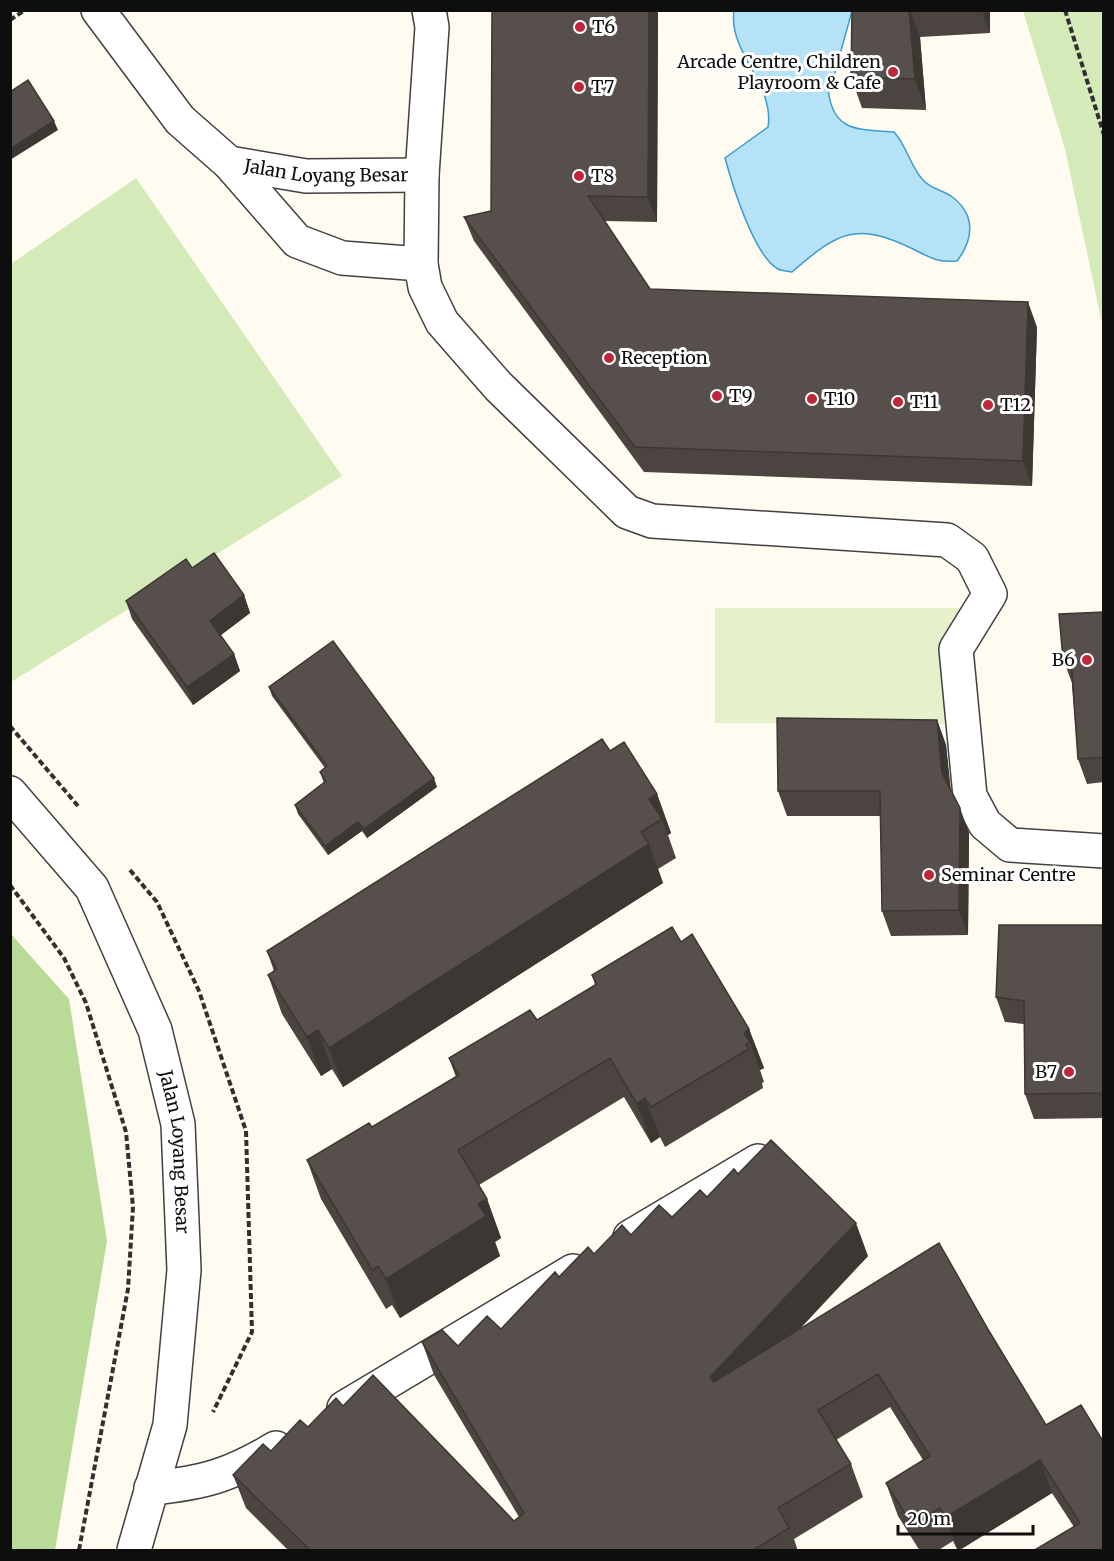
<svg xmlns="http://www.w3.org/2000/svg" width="1114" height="1561" viewBox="0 0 1114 1561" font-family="Merriweather,serif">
<rect width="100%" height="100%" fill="#fffbf0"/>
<path fill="#d5eab9" d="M 1023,11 L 1103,11 L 1103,328 L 1065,149 Z
M 136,178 L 342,476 L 11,682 L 11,264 Z"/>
<path fill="#bada98" d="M 10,933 L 69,999 L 107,1241 L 55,1550 L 11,1550 Z"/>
<path fill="#e6f1cb" d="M 715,608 L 959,608 L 960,724 L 715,723 Z"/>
<path fill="#b5e2f6" stroke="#3c9ccd" stroke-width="1.5" d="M 734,11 L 852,11 L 834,76 L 828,89 C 833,133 858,129 894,132 C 907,146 910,166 923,180 C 931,189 942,190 951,196 C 976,214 974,239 957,261 C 938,263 929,257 913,249 C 856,221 838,232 792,272 C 788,271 782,271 778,269 C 754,256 732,184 725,158 L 768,127 C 775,85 728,52 734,11 Z"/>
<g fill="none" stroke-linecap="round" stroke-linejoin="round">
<g stroke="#414141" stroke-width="36">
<g id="minor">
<path d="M 98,10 L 180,120 L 229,163 L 297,241 L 342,258 L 421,264"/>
<path d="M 429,10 L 432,27 L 422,175 L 421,264 L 425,287 L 442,322 L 498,386 L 627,512 L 652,521 L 947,540 L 972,558 L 990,594 L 956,649 L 970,796 L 985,824 L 1010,845 L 1104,851"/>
<path id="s1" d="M 229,163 L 306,176 L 422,175"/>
<path id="s2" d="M 10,793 L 92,888 L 155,1030 L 178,1124 L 184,1270 L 170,1425 L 134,1550"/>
<path d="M 630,1237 L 758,1161"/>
<path d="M 344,1408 L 573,1271"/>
<path d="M 151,1488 C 204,1483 231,1475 276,1448"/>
</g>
</g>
<path stroke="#303030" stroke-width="4" stroke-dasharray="6 3" stroke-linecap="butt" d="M 1065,10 L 1104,135
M 10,20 L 25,10
M 10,726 L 78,806
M 130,870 L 157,902 L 199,991 L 246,1131 L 252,1332 L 213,1412
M 10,885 L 64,958 L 86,1003 L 126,1132 L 133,1207 L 128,1289 L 79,1550"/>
<use href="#minor" stroke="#fff" stroke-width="33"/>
</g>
<path fill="#4b4440" d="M 492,10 L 658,10 L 657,222 L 605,221 L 650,289 L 1037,327 L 1032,486 L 644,472 L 474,241 L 464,217 L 491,211 Z
M 852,10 L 990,10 L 990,33 L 920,37 L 926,110 L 862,108 L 851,77 Z
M 192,568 L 244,595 L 250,613 L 221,635 L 234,654 L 240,671 L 193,705 L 132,619 L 126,601 Z
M 1104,612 L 1104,782 L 1087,784 L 1078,759 L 1072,684 L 1072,683 L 1063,659 Z
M 269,687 L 437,787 L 367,838 L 362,831 L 328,855 L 298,814 L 295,805 L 324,783 L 320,772 L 325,768 L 272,696 Z
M 937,720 L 946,745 L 951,790 L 969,833 L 968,935 L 891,936 L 882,911 L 881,816 L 787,816 L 778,791 Z
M 610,751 L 657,794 L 671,833 L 668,835 L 676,858 L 658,869 L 663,883 L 343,1087 L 332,1069 L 321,1076 L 282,1014 L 268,975 L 274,971 L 267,951 Z
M 1104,925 L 1104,1118 L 1034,1119 L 1025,1094 L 1024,1024 L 1005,1022 L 996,997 Z
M 681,942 L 749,1029 L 764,1068 L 760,1070 L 764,1082 L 762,1083 L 763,1088 L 665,1147 L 660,1137 L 651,1143 L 624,1097 L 479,1185 L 487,1199 L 501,1238 L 495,1242 L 500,1256 L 400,1318 L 392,1305 L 386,1309 L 321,1199 L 307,1160 L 372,1127 L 456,1077 L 449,1058 L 537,1020 L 595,985 L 592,975 Z
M 738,1174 L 868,1256 L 799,1330 L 939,1243 L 1104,1551 L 1074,1527 L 1052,1493 L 958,1551 L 953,1541 L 937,1551 L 920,1551 L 898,1516 L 886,1483 L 923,1460 L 890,1407 L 836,1440 L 851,1464 L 863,1497 L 794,1539 L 798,1551 L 289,1551 L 246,1508 L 233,1475 L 271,1451 L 343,1406 L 514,1521 L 519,1517 L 434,1375 L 422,1342 L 458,1346 L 501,1329 L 559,1277 L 594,1254 L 631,1235 L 672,1217 L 707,1197 Z"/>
<path fill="#3d3734" d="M 649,10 L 658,10 L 657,222 L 648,197 Z
M 909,10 L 910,10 L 920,37 L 926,110 L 915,79 Z
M 982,10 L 990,10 L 990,33 Z
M 54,121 L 58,130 L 10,160 L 10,149 Z
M 1028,302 L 1037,327 L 1032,486 L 1023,461 Z
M 244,595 L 250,613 L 217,638 L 210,621 Z
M 234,654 L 240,671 L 193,705 L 187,687 Z
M 937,720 L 946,745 L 951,798 L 942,773 Z
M 434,778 L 437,787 L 367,838 L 364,829 Z
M 657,794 L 671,833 L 668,835 L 662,819 L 649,799 Z
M 960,808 L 969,833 L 968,935 L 959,910 Z
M 358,822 L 362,831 L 328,855 L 325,846 Z
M 649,844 L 663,883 L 343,1087 L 329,1048 Z
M 749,1029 L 764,1068 L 760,1070 L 750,1042 L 744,1033 Z
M 318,1030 L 332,1069 L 321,1076 L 307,1037 Z
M 645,1098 L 660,1137 L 651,1143 L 637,1104 Z
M 487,1199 L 501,1238 L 495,1242 L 500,1256 L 400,1318 L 386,1279 L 478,1204 Z
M 856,1223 L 868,1256 L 722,1410 L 710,1377 Z
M 1040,1460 L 1052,1493 L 958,1551 L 946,1517 Z"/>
<path fill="#574f4b" stroke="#3d3734" stroke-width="1.5" d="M 492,10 L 649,10 L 648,197 L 588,196 L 650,289 L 1028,302 L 1023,461 L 635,447 L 464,217 L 491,211 Z
M 852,10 L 909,10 L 915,79 L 851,77 Z
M 28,80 L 54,121 L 10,149 L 10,92 Z
M 214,553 L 244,595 L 210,621 L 234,654 L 187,687 L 126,601 L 186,559 L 192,568 Z
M 1104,612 L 1104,757 L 1078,759 L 1071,659 L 1063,659 L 1059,614 Z
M 333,641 L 434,778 L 364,829 L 358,822 L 325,846 L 295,805 L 326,781 L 320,772 L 327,766 L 269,687 Z
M 777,718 L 937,720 L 942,773 L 960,808 L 959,910 L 882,911 L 880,791 L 778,791 Z
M 602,739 L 610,751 L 624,742 L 657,794 L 649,799 L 662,819 L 641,832 L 649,844 L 329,1048 L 318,1030 L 307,1037 L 268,975 L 277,969 L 267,951 Z
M 999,925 L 1104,925 L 1104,1093 L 1025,1094 L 1024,1001 L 996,997 Z
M 672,927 L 681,942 L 692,934 L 749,1029 L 744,1033 L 750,1042 L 746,1045 L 749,1049 L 651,1107 L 645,1098 L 637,1104 L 610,1058 L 458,1150 L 487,1199 L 478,1204 L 486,1216 L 386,1279 L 378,1266 L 372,1270 L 307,1160 L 369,1123 L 372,1127 L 459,1075 L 449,1058 L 530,1010 L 537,1020 L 597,984 L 592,975 Z
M 771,1140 L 856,1223 L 710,1377 L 714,1382 L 939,1243 L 989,1331 L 1046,1425 L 1081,1405 L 1104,1443 L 1104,1551 L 1033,1551 L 1080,1523 L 1040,1460 L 946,1517 L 940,1508 L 912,1525 L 886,1483 L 930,1456 L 878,1374 L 818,1410 L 851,1464 L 778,1508 L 789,1528 L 752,1551 L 311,1551 L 233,1475 L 263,1444 L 271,1451 L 300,1420 L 308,1427 L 336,1398 L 343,1406 L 373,1375 L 514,1521 L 524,1513 L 422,1342 L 442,1330 L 458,1346 L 487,1316 L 501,1329 L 555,1272 L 559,1277 L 588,1247 L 594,1254 L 622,1225 L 631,1235 L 659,1205 L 672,1217 L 700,1190 L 707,1197 L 734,1169 L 738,1174 Z"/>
<g fill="#bf2637" stroke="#fff" stroke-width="2">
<circle cx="580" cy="27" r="6"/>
<circle cx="893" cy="72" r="6"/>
<circle cx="579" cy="87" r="6"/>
<circle cx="579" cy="176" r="6"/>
<circle cx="609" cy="358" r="6"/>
<circle cx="717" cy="396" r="6"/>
<circle cx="812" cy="399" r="6"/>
<circle cx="898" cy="402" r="6"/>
<circle cx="988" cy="405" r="6"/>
<circle cx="1087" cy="660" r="6"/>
<circle cx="929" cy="875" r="6"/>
<circle cx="1069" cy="1072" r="6"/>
</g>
<g text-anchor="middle" stroke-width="6" stroke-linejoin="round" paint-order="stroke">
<g font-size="18" fill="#0e0e0e" stroke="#fff" text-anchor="start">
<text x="592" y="33">T6</text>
<text x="881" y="68" text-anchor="end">Arcade Centre, Children<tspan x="881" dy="21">Playroom &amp; Cafe</tspan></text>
<text x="591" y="93">T7</text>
<text x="591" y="182">T8</text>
<text x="621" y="364">Reception</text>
<text x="729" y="402">T9</text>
<text x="824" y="405">T10</text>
<text x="910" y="408">T11</text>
<text x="1000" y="411">T12</text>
<text x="1075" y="666" text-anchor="end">B6</text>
<text x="941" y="881">Seminar Centre</text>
<text x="1057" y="1078" text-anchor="end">B7</text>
</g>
<g font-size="18" fill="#0e0e0e" stroke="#fff">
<text dy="6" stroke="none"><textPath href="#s1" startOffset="98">Jalan Loyang Besar</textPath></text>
<text dy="6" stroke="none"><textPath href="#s2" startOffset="405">Jalan Loyang Besar</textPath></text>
</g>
</g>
<rect width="1114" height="1561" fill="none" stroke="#0e0e0e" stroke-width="24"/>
<path d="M898 1525v9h135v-9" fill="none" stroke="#0e0e0e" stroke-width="3"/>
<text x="907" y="1525" font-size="18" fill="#0e0e0e" stroke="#ffffff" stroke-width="4.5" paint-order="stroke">20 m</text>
</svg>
